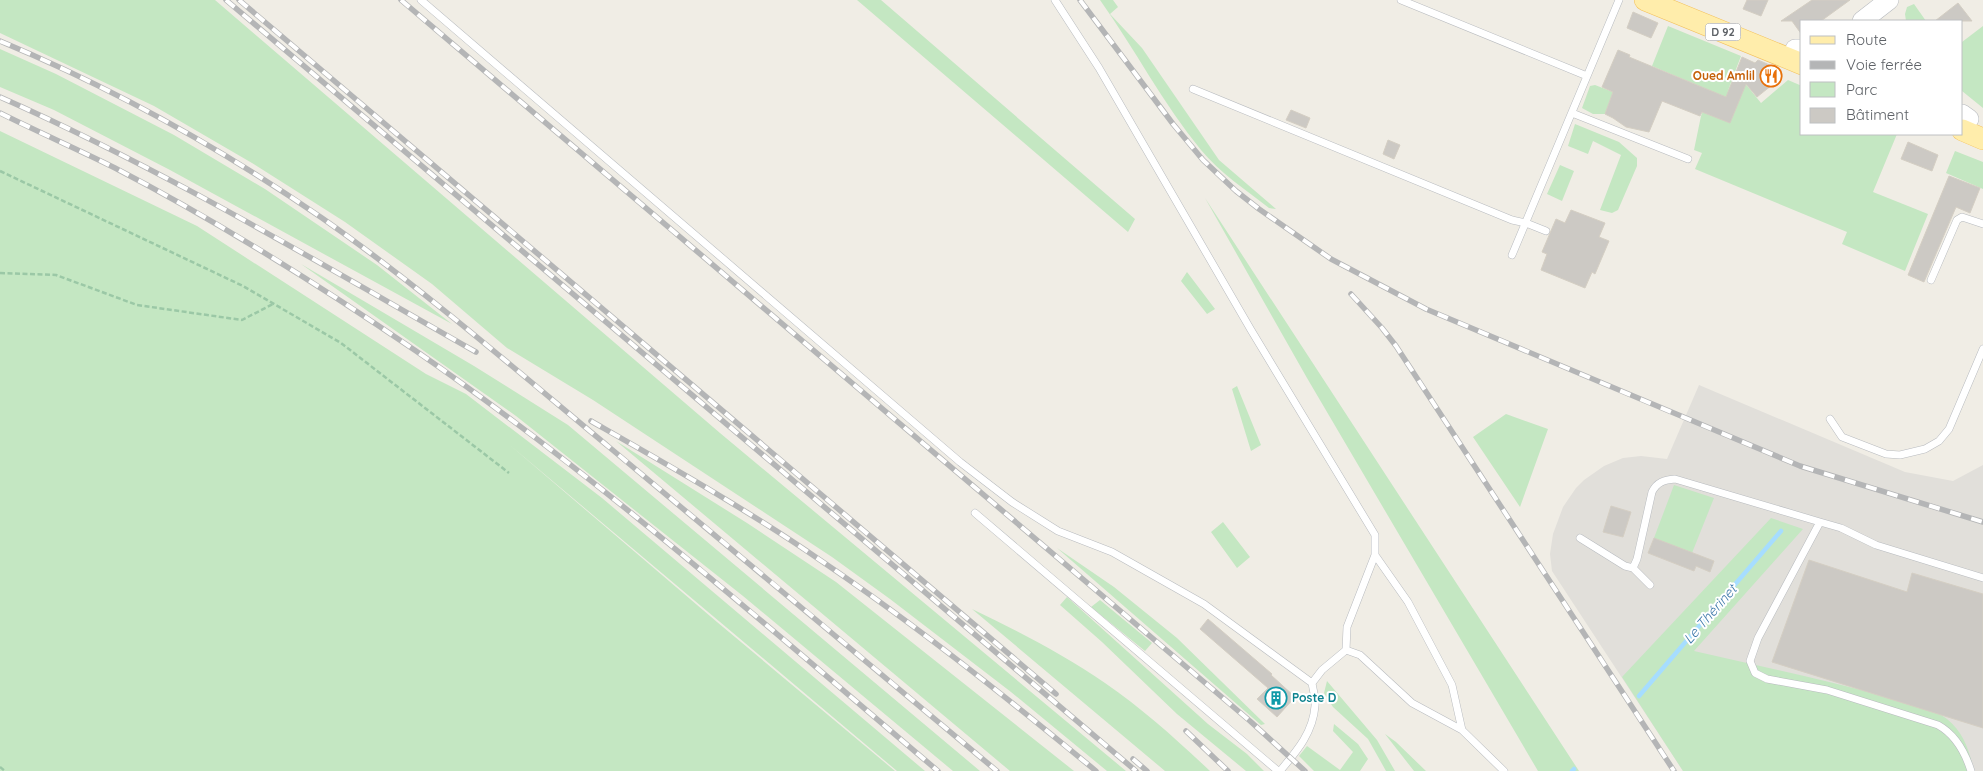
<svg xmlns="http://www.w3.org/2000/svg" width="1983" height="771" viewBox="0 0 1983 771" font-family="Quicksand,sans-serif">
<rect width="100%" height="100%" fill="#f0ede5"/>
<path fill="#e1dfda" d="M 1699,385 L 1905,472 L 1953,481 L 1983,465 L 1983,771 L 1683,771 L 1552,571 L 1550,554 L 1553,534 L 1563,507 L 1576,488 L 1584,480 L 1604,466 L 1623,458 L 1641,456 L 1667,459 Z"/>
<path fill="#c4e7c2" d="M 0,0 L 215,0 L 720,433 L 1126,771 L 1107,771 L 1011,692 L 890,599 L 832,557 L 593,400 L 507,348 L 432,284 L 345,222 L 252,163 L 154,106 L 0,33 Z
M 857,0 L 881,0 L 1135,219 L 1128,232 Z
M 1100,0 L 1113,0 L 1118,7 L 1110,14 L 1142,48 L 1219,160 L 1276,209 L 1269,208 C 1246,190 1220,173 1201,150 C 1163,104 1135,49 1100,0 Z
M 1914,4 L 1926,21 L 1906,21 L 1905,14 L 1907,7 Z
M 1668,26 L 1741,56 L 1727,93 L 1736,72 L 1761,103 L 1788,80 L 1802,86 L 1802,134 L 1897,134 L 1873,192 L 1928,214 L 1905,271 L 1842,244 L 1847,232 L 1695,169 L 1702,153 L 1694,150 L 1701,116 L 1711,91 L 1652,66 Z
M 1983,26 L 1983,108 L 1962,91 L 1962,42 Z
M 0,49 L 56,74 L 174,135 L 265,189 L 377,265 L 452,324 L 170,170 L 54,110 L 0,87 Z
M 1595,85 L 1613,92 L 1605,114 L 1593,114 L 1582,108 L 1590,86 Z
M 1575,124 L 1619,142 L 1637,158 L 1637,166 L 1618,210 L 1612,213 L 1600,210 L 1621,155 L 1593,141 L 1588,154 L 1568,146 Z
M 0,131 L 197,226 L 426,374 L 466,394 L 602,498 L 925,771 L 897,771 L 505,441 L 717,622 L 895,771 L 0,771 Z
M 1955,151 L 1983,162 L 1983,189 L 1946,173 Z
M 1560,165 L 1574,171 L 1562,201 L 1547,194 Z
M 1205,198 L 1579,771 L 1538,771 L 1307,378 Z
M 301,264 L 474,366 L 568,425 L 980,771 L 953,771 L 743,596 L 516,416 Z
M 1187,272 L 1215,309 L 1207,314 L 1181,281 Z
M 1237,386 L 1261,445 L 1251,451 L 1232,389 Z
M 1506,414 L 1548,429 L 1520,507 L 1473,437 Z
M 616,441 L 747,523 L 836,582 L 1074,771 L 1010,771 Z
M 1674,485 L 1714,498 L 1692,553 L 1654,538 Z
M 1771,518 L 1803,529 L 1694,651 C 1758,666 1823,679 1886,697 C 1906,703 1930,706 1947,719 C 1964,733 1969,750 1974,771 L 1683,771 L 1622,677 Z
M 1223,522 L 1250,557 L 1237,568 L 1211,532 Z
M 1057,548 L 1114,587 L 1177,638 L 1265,724 L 1261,725 Z
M 1067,597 L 1208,724 L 1247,754 L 1264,771 L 1246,771 L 1177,714 L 1102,642 L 1060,605 Z
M 1100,600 L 1152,643 L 1145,651 L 1091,607 Z
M 972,609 C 1018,631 1063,654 1105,683 C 1143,709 1177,740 1210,771 L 1165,771 Z
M 1327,681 L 1377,740 L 1395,771 L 1386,771 L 1368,739 L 1333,707 L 1324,693 Z
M 1334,724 L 1358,744 L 1368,759 L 1360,771 L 1314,771 L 1299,756 L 1307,746 L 1340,770 L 1353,752 L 1333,731 Z
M 1385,734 L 1396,742 L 1426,771 L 1414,771 Z"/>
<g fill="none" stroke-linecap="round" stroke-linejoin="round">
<path stroke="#a6ddff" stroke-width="4.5" d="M 1639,696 L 1781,531
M 1572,771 L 1574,769"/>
</g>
<path fill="#ccc9c4" stroke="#d4cec3" d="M 1747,0 L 1768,0 L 1761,16 L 1743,9 Z
M 1812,0 L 1850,0 L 1821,21 L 1802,21 L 1802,35 L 1792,21 L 1781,21 Z
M 1958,3 L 1972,21 L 1935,21 Z
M 1633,12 L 1658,23 L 1651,38 L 1627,28 Z
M 1618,50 L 1630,55 L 1629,57 L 1726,97 L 1742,57 L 1755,63 L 1758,60 L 1781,70 L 1782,77 L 1757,97 L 1746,84 L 1730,123 L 1702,112 L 1700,116 L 1662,101 L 1649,132 L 1626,127 L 1613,118 L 1605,114 L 1613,92 L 1602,87 Z
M 1291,110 L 1310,118 L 1306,128 L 1286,120 Z
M 1388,140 L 1400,145 L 1394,159 L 1383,154 Z
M 1908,142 L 1938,155 L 1932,171 L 1901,159 Z
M 1949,176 L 1980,188 L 1970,213 L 1956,207 L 1924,282 L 1908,275 Z
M 1571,210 L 1605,223 L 1599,237 L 1609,241 L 1595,274 L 1592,272 L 1585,288 L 1541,270 L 1547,254 L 1542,252 L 1556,219 L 1565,223 Z
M 1611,506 L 1631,512 L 1623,537 L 1603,532 Z
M 1654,538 L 1714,561 L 1710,572 L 1696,566 L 1694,571 L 1648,553 Z
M 1809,560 L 1907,592 L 1912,573 L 1983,594 L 1983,728 L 1772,662 Z
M 1208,619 L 1272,674 L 1271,675 L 1295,697 L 1277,717 L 1257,699 L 1268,688 L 1200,629 Z"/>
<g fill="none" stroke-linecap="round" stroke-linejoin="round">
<g stroke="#b8bbbf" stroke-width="8">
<path id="lane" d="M 421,0 L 960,462 L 1012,502 L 1058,531 L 1112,552 L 1204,604 L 1312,683
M 1055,0 L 1099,68 L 1251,330 L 1375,535 L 1375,555 L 1347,627 L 1346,650 L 1322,670 L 1312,683 C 1313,690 1316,699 1315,706 C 1313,733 1296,752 1280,771
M 1401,0 L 1587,76
M 1193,89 L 1512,220 L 1526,223 L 1546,231
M 1572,113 L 1688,159
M 1512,255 L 1619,0
M 1931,280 L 1957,220 L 1962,217 L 1983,224
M 1830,419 L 1842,437 L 1886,454 L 1900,455 L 1925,449 L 1939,441 L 1949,429 L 1983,349
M 975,513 L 1278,771
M 1580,538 L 1625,566 L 1633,568 L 1637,559 L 1652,492 C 1657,482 1664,480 1675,479 L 1820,522
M 1375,555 L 1408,602 L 1452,685 L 1462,730 L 1504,771
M 1633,568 L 1650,585
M 1346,650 L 1360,655 L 1412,703 L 1462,730
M 1971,771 C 1965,752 1956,735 1938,725 L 1827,690 L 1767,679 L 1755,673 L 1750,661 L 1758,638 L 1820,522 L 1841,528 L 1876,545 L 1983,578"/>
</g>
<g stroke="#b7babf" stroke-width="20">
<path id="secondary" d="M 1862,21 L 1889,0
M 1795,49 L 1802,49
M 1962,114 L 1969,119"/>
</g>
<g stroke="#f3c05b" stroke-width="22">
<path id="primary" d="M 1645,0 L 1802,64
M 1962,130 L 1983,139"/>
</g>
<path stroke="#9bc8a6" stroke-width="2.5" stroke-dasharray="5 2.5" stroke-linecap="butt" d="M 0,171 L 243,286 L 341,343 L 509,473
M 0,273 L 56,275 L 137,305 L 242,320 L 273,304
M 0,767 L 5,771"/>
<use href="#lane" stroke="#fff" stroke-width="7"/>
<use href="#secondary" stroke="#fff" stroke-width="19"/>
<use href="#primary" stroke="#ffedab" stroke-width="21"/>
<g stroke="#b4b5b6" stroke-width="5.5">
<path id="rail" d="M 226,0 L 1136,771
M 239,0 L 1056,694
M 401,0 L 1250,721 L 1305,771
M 1080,0 L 1173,124 L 1203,160 L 1236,191 L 1259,209 L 1331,259 L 1426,309 L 1800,466 L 1983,522
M 0,41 C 113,88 222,149 322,218 C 422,288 515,369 609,447 C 739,555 868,663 997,771
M 0,97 C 165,170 319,263 476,352
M 0,113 C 38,132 77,149 115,168 C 219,222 319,285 416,351 C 600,478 768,627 938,771
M 1351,294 L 1382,328 L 1396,346 L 1674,771
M 591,421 C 668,465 746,509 820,560 C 916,625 1006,697 1096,771
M 1186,731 L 1228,771
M 1133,759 L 1147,771"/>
</g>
<use href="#rail" stroke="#fff" stroke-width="4" stroke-dasharray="11" stroke-linecap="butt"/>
</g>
<defs>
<g id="restaurant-ring" transform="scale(1.125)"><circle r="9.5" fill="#fff" stroke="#e8710a" stroke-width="1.5"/><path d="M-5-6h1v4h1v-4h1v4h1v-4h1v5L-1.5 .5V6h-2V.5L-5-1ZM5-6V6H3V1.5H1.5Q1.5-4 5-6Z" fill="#e8710a"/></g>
<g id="building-ring" transform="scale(1.125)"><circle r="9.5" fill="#fff" stroke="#0f9aa8" stroke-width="1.5"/><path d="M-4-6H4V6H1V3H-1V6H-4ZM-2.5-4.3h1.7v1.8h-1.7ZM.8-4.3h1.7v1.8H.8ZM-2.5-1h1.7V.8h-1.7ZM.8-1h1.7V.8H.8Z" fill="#0f9aa8"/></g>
</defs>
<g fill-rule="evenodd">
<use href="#restaurant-ring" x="1771" y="76"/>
<use href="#building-ring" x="1276" y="698"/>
</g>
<g text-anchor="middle" stroke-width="4" stroke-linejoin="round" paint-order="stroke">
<rect fill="#fff" stroke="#8e9094" stroke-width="1" x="1705.5" y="23.5" width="35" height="17" rx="4"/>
<g font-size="11" font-weight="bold" fill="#5d6166">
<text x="1723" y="36">D 92</text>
</g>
<g font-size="12" font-weight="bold" fill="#c56008" stroke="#fff" text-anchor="end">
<text x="1755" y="80">Oued Amlil</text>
</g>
<g font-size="12" font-weight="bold" fill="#0d838f" stroke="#fff" text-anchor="start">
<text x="1292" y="702">Poste D</text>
</g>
<g font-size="14" font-style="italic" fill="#3e78aa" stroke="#fff">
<text transform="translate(1710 614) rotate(-49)" y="5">Le Thérinet</text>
</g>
</g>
<rect x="1800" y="20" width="162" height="115" fill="#ffffff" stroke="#bec0c2"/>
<rect x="1810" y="36" width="25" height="8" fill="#ffedab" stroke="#bec0c2"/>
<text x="1846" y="45" font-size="15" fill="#5d6166">Route</text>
<rect x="1810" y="61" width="25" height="8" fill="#b4b5b6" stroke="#bec0c2"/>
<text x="1846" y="70" font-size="15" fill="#5d6166">Voie ferrée</text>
<rect x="1810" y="82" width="25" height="15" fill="#c4e7c2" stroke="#bec0c2"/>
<text x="1846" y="95" font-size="15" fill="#5d6166">Parc</text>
<rect x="1810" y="108" width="25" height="15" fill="#ccc9c4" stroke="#bec0c2"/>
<text x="1846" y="120" font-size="15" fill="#5d6166">Bâtiment</text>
</svg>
